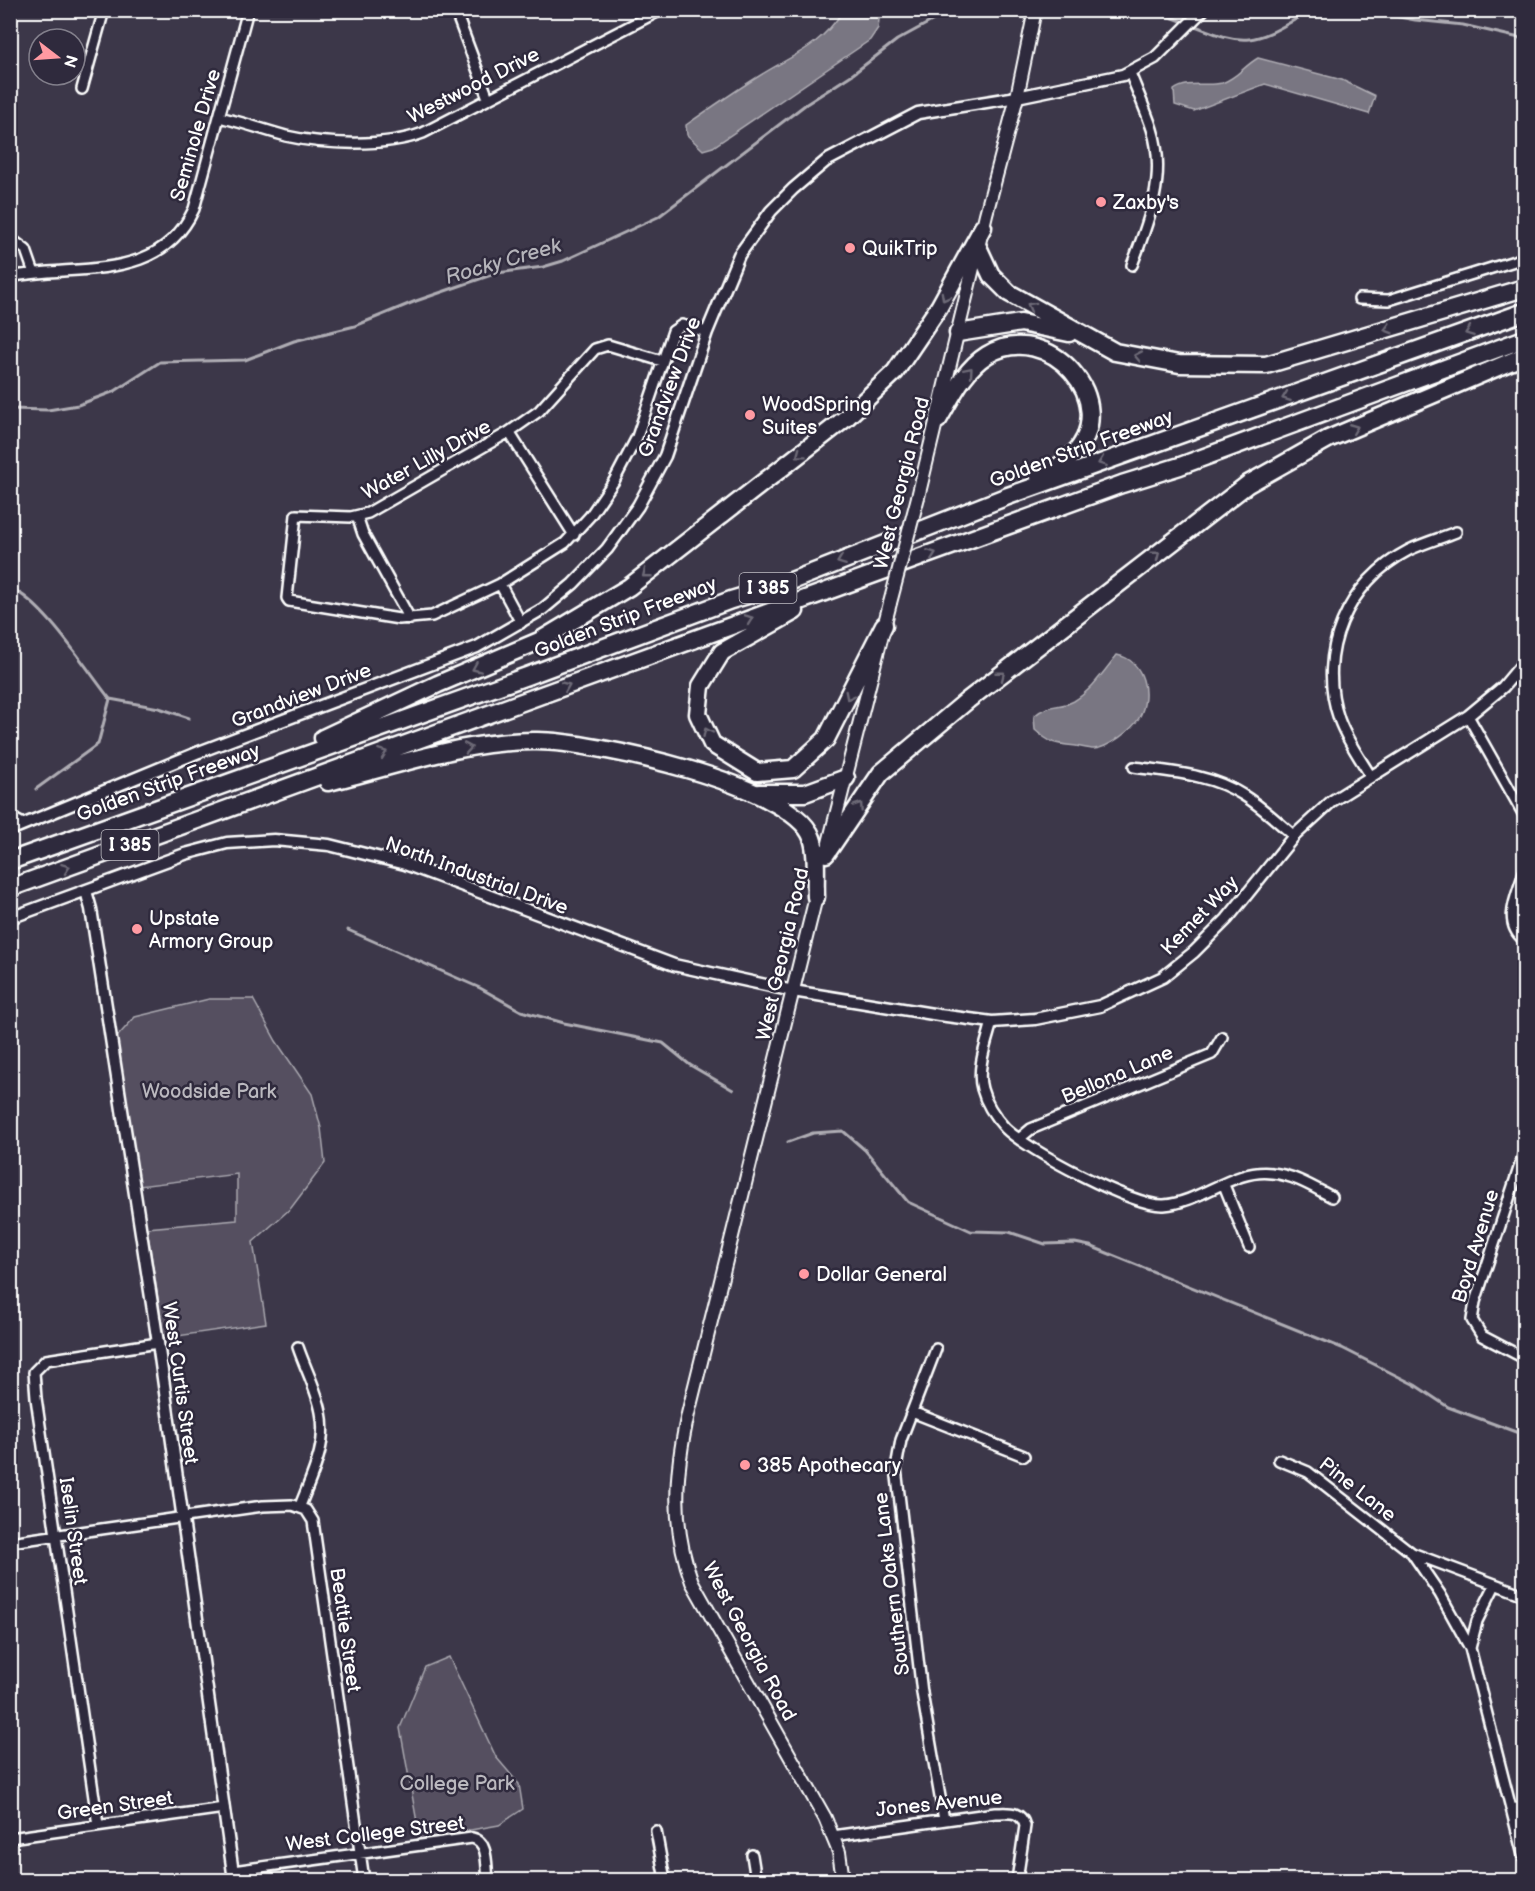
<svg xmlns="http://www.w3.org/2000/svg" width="1535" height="1891" viewBox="0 0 1535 1891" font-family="'Balsamiq Sans',sans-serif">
<rect width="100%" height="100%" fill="#3c3749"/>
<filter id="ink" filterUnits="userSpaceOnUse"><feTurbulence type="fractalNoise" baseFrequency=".0167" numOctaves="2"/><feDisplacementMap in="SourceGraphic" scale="12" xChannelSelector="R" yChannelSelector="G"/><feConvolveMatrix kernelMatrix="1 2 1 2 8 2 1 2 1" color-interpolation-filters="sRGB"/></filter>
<g filter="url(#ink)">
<path fill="#555060" stroke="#aaa8b0" stroke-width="1.5" d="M 209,999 L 253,999 L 276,1041 L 312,1094 L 321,1128 L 325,1163 L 291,1208 L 253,1242 L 266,1323 L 164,1338 L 147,1228 L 237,1220 L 237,1174 L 139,1186 L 116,1038 L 135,1017 Z
M 449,1657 L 496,1757 L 519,1784 L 523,1809 L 499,1825 L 420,1839 L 400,1728 L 425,1667 Z"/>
<path fill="#797682" stroke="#afadb4" stroke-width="1.5" d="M 843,11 L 880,11 L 878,28 L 870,40 L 713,147 L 703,150 L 687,135 L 686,125 C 709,109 732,93 756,78 C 793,54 817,50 843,11 Z
M 1258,58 L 1342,80 L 1375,96 L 1369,114 L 1265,84 L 1194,111 L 1175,105 L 1174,90 C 1188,80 1206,87 1222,83 C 1237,78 1244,66 1258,58 Z
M 1117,655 C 1144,660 1152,695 1139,718 C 1132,730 1108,748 1094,749 C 1089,749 1082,747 1076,746 C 1055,744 1051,744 1035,730 L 1034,716 C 1050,702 1060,709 1074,701 C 1092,690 1104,671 1117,655 Z"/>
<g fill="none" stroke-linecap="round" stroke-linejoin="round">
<path stroke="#afadb4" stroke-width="3" d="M 1152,10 L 1187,23
M 1338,10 L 1368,11 L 1415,20 L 1463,25 L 1524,39
M 1193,25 C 1211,32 1230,41 1249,39 C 1272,37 1293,18 1315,10
M 10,409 L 48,410 L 78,405 L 115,391 L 160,362 L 245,360 L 294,341 L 355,326 L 416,301 L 497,273 L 543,267 L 563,261 L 658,217 L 805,105 L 853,74 L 897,40 L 952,10
M 10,588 C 43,601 87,670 110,699 L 159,708 L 189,718
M 36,789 L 98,744 L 110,699
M 348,930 L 480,988 L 521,1011 L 564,1023 L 663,1043 L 690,1065 L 733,1090
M 10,980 L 11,948
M 10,1018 L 14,1059 L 10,1107
M 788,1142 L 813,1133 L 843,1131 L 865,1150 L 908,1202 L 971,1231 L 1009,1232 L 1045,1244 L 1075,1243 L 1090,1246 L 1342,1348 L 1415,1385 L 1448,1407 L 1524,1435"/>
<g stroke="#fff" stroke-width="14">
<path id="minor" d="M 455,10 L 488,98
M 1130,73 C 1137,91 1146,110 1152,129 C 1167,176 1149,221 1132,265
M 82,89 L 104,10
M 219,117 C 242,122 264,130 286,136 C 325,145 386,147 423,133 L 661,10
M 10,238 L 26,250 L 34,273
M 10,277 C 78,263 159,284 194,209 L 248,10
M 1359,299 L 1389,300 L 1524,258
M 662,361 L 608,345 L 595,349 L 539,411 L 509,432 L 368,513 L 351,517 L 296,515 L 287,598 L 289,601 L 399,619 L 432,616 L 500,584 L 565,543 L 590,516 L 614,481 L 637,437 L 673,331 L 682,325 L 707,332
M 509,432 L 574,535
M 357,516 L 363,534 L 410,619
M 500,584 L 521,623
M 1468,716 L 1524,815
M 1134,767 C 1171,772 1211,774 1243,795 C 1261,806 1278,822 1294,836
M 1370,775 C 1359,757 1346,739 1339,719 C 1316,653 1347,582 1409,550 C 1424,543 1441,538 1456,532
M 10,817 L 23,824
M 1524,872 C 1518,894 1501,922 1524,940
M 992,1022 C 987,1041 976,1069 982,1089 C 986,1104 994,1116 1005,1128 C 1027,1150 1134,1207 1164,1205 C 1202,1202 1234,1168 1272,1173 C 1294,1175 1313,1187 1332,1197
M 1019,1139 L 1031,1129 L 1212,1054 L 1222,1037
M 1524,1153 L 1475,1302 L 1472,1320 L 1482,1336 L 1524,1358
M 1224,1185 L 1249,1247
M 298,1347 C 305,1368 317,1390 321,1412 C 328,1445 311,1477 300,1506
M 936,1349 L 901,1440 L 896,1468 L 922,1693 L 944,1820
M 912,1412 L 1024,1456
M 1279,1460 L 1308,1472 L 1412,1553 L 1524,1595
M 10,1542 L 263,1506 L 292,1505 L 306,1510 L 313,1521 L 364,1880
M 1412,1553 L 1440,1594 L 1470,1648
M 1495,1585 L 1477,1621 L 1470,1648 L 1524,1859
M 1511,1809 L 1524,1807
M 98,1825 L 36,1398 L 34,1372 L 46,1360 L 158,1343
M 656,1831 L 665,1880
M 833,1836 L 995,1813 C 1008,1813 1021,1810 1025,1826 L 1017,1880
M 10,1838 L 224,1808
M 752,1855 L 756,1880
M 233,1871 L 472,1838 C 489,1841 486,1866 488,1880"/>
</g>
<g stroke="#fff" stroke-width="15">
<path id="tertiary" d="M 10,830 L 199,752 L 477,647 L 543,609 L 573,584 L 607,549 L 638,506 L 665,456 L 707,332 L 739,255 L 771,211 L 793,189 L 826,161 L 918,113 L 1017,97 L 1123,75 L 1155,58 L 1203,10
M 86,891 L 91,909 L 158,1343 L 234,1880
M 10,918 L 185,854 L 227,843 L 274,840 L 329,845 L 405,864 L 674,965 L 793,991 L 939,1015 L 992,1022 L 1035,1019 L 1100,1006 L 1163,977 L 1194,952 L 1227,919 L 1294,836 L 1332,801 L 1468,716 L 1503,687 L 1524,662"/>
</g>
<g stroke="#fff" stroke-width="16">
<path id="secondary" d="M 918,497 L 986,214 L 1017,97 L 1035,10
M 829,843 L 890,603
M 818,889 L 688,1414 C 675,1472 671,1525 692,1582 L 825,1818 L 839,1852 L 843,1880"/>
</g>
<g stroke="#fff" stroke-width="21">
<path id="motorway" d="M 978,247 L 991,275 L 1009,293 L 1115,352 L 1179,364 L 1266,365 L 1524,288
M 958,333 L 1021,323 L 1069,333
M 938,420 C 951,398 964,369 987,355 C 1048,318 1124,402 1073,455 C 1064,465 1050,471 1039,477
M 795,611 L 722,652 L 701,686 L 698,714 L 712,744 L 757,772 L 793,769 L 826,739 L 884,625
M 323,738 L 438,684 L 539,641 L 629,587 L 846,418 L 895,372 L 939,307 L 983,227
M 328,782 C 396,766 466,740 537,741 C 591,741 794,784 812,838 C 818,854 815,879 816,897
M 759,793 L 805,793 L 846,778
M 826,854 L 881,773 L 968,700 L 1248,484 L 1328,439 L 1524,356
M 10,861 L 527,676 L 731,600 L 781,585 L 1008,496 L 1524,312
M 10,888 L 1122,484 L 1180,466 L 1524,339"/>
</g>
<use href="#minor" stroke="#2f2a3d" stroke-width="9"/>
<use href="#tertiary" stroke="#2f2a3d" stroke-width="10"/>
<use href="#secondary" stroke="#2f2a3d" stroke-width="12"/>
<use href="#motorway" stroke="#2f2a3d" stroke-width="16"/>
<g stroke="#fff" stroke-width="16" stroke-linecap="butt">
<path id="secondary-bridge" d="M 890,603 L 918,497"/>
</g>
<use href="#secondary-bridge" stroke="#2f2a3d" stroke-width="12"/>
</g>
<defs><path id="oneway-chevron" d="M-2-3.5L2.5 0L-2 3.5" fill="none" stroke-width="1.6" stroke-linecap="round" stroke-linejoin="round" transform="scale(1.5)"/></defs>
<g stroke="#6d6a77">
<use href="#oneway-chevron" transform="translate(945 297) rotate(118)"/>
<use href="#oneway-chevron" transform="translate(1031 306) rotate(-150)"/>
<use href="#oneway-chevron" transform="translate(1388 329) rotate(164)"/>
<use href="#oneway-chevron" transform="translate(1469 332) rotate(160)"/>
<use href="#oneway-chevron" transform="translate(1138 356) rotate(-169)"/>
<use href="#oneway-chevron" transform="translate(969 371) rotate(-49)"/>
<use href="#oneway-chevron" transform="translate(1286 397) rotate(160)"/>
<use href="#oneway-chevron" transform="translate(1354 428) rotate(-22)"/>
<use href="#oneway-chevron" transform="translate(800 454) rotate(143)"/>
<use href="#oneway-chevron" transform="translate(1102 462) rotate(160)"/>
<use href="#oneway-chevron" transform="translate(932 554) rotate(-21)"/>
<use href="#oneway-chevron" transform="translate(1156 555) rotate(-38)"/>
<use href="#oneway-chevron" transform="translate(841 561) rotate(159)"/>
<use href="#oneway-chevron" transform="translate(646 574) rotate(142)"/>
<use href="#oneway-chevron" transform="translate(749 619) rotate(-20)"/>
<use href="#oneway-chevron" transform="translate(476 668) rotate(157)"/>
<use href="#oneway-chevron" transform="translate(1001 675) rotate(-38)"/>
<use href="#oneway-chevron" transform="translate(566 686) rotate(-23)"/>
<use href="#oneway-chevron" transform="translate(849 696) rotate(117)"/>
<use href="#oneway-chevron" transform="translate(707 732) rotate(-115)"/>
<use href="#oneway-chevron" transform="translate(468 748) rotate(-9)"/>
<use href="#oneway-chevron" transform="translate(383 753) rotate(-20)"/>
<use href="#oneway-chevron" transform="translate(859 806) rotate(-56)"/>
<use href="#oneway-chevron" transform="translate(66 868) rotate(-20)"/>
</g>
</g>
<g fill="#ff9aa2" stroke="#2f2a3d" stroke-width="2">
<circle cx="1101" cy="202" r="6"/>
<circle cx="850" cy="248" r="6"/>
<circle cx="750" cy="415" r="6"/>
<circle cx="137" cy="929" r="6"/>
<circle cx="804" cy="1274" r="6"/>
<circle cx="745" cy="1465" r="6"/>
</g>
<g text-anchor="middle" stroke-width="5" stroke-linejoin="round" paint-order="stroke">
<g fill="#2f2a3d" stroke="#c1bfc5" stroke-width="1.5">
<rect x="739.5" y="573" width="57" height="30" rx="4.5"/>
<rect x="101.5" y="830" width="57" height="30" rx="4.5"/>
</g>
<g font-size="18" font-weight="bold" fill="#fff">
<text x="768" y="594">I 385</text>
<text x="130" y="851">I 385</text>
</g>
<g font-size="20" fill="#fff" stroke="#2f2a3d">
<text transform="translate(473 85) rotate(-27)" y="7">Westwood Drive</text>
<text transform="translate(195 135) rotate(-74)" y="7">Seminole Drive</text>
<text transform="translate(669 387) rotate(-70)" y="7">Grandview Drive</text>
<text transform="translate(1081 448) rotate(-20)" y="7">Golden Strip Freeway</text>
<text transform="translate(426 459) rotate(-29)" y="7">Water Lilly Drive</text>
<text transform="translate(901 483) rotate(-76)" y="7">West Georgia Road</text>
<text transform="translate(625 617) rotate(-21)" y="7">Golden Strip Freeway</text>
<text transform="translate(301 695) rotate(-21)" y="7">Grandview Drive</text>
<text transform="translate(168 782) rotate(-20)" y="7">Golden Strip Freeway</text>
<text transform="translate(477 875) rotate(20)" y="7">North Industrial Drive</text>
<text transform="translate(1199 915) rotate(-46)" y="7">Kemet Way</text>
<text transform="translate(782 954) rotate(-77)" y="7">West Georgia Road</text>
<text transform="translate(1117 1074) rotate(-23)" y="7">Bellona Lane</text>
<text transform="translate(1475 1246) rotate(-73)" y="7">Boyd Avenue</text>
<text transform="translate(181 1383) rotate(82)" y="7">West Curtis Street</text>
<text transform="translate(1358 1489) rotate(38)" y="7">Pine Lane</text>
<text transform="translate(74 1531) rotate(82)" y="7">Iselin Street</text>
<text transform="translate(891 1584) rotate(-97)" y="7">Southern Oaks Lane</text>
<text transform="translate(346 1630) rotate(82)" y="7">Beattie Street</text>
<text transform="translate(750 1641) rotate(62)" y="7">West Georgia Road</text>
<text transform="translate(939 1803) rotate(-6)" y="7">Jones Avenue</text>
<text transform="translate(115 1805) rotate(-8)" y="7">Green Street</text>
<text transform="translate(375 1833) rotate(-7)" y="7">West College Street</text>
</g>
<g font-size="20" fill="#fff" stroke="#2f2a3d" text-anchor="start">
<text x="1113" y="209">Zaxby's</text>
<text x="862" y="255">QuikTrip</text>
<text x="762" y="411">WoodSpring<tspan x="762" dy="23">Suites</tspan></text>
<text x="149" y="925">Upstate<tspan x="149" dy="23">Armory Group</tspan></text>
<text x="816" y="1281">Dollar General</text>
<text x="757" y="1472">385 Apothecary</text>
</g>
<g font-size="20" fill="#bbb9bf" stroke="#2f2a3d">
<text x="209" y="1098">Woodside Park</text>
<text x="457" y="1790">College Park</text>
</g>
<g font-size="21" font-style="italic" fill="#b5b4ba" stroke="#2f2a3d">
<text transform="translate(503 261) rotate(-16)" y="7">Rocky Creek</text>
</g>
</g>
<rect width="1535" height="1891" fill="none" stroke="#2f2a3d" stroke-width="36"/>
<rect x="18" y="18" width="1499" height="1855" fill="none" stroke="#fff" stroke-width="2" filter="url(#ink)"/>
<g transform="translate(57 57) rotate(107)"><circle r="28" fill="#2f2a3d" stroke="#827f8b" stroke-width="1.5"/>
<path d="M0-4.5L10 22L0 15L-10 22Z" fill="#ff9aa2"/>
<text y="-9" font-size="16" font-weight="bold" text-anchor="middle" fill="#ffffff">N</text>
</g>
</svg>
